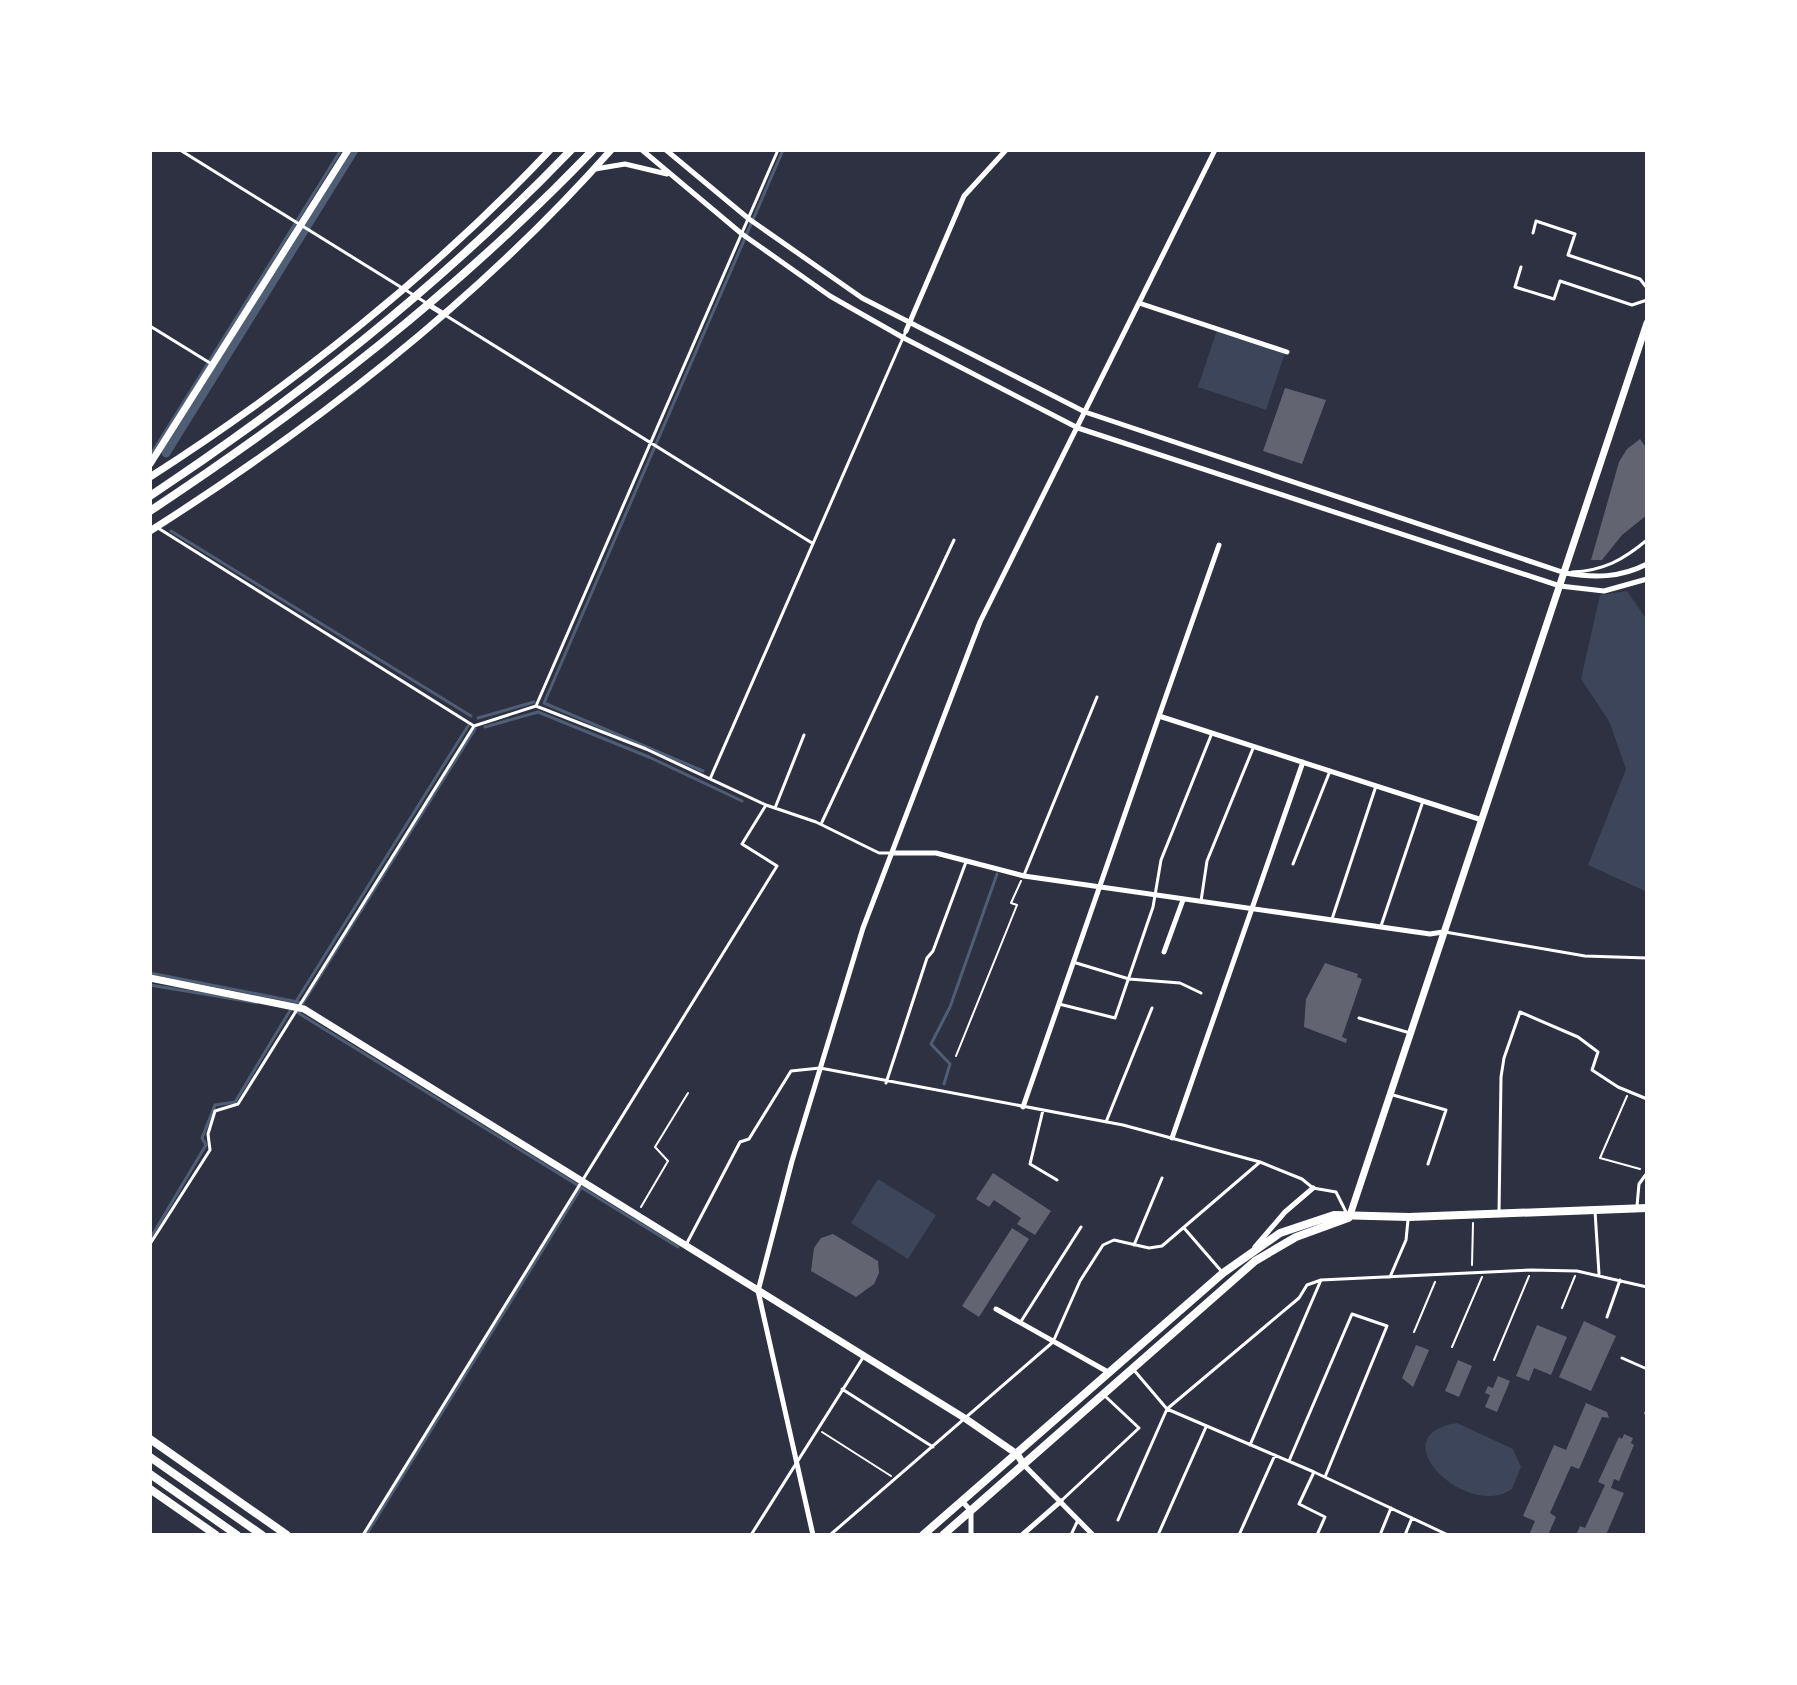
<svg xmlns="http://www.w3.org/2000/svg" width="1797" height="1685" viewBox="0 0 1797 1685" font-family="Ubuntu,sans-serif">
<rect width="100%" height="100%" fill="#2d3142"/>
<path fill="#3c4559" d="M 1217,330 L 1285,353 L 1266,410 L 1198,387 Z
M 1627,591 L 1647,620 L 1647,892 L 1588,865 L 1626,769 L 1609,721 L 1581,679 L 1600,595 Z
M 878,1179 L 936,1215 L 908,1259 L 851,1223 Z
M 1457,1423 L 1513,1449 L 1521,1467 L 1512,1489 C 1467,1521 1378,1435 1457,1423 Z"/>
<g fill="none" stroke-linecap="round" stroke-linejoin="round">
<path stroke="#4f5d75" stroke-width="3" d="M 150,456 L 341,150
M 171,531 L 471,716
M 478,718 L 534,702
M 485,727 L 538,712 L 649,757 L 742,801
M 703,771 L 544,703 L 783,150
M 150,973 L 303,1003 L 475,729
M 150,985 L 257,1003
M 297,1000 L 468,726
M 295,1011 L 678,1247
M 944,1084 L 950,1064 L 931,1044 L 950,1007 L 997,874
M 150,1239 L 206,1145 L 202,1138 L 215,1105 L 235,1102 L 291,1009
M 366,1535 L 581,1188"/>
<path stroke="#4f5d75" stroke-width="9" d="M 166,453 L 354,150"/>
</g>
<path fill="#626471" d="M 1285,388 L 1326,400 L 1302,464 L 1263,451 Z
M 1640,439 L 1647,449 L 1647,515 L 1622,535 L 1602,560 L 1591,560 L 1619,462 L 1627,449 Z
M 1325,963 L 1358,974 L 1357,977 L 1362,979 L 1342,1037 L 1347,1039 L 1346,1043 L 1304,1027 L 1306,999 Z
M 993,1173 L 1051,1211 L 1035,1235 L 1017,1224 L 1021,1218 L 994,1200 L 989,1207 L 976,1199 Z
M 1012,1228 L 1029,1239 L 979,1317 L 962,1306 Z
M 833,1234 L 878,1261 L 879,1273 L 874,1284 L 856,1297 L 811,1271 L 814,1248 L 821,1238 Z
M 1584,1321 L 1616,1336 L 1591,1391 L 1559,1377 Z
M 1537,1325 L 1567,1337 L 1551,1375 L 1534,1368 L 1529,1381 L 1516,1376 Z
M 1416,1345 L 1429,1350 L 1413,1387 L 1402,1378 Z
M 1458,1360 L 1472,1366 L 1459,1397 L 1445,1391 Z
M 1498,1376 L 1510,1381 L 1497,1412 L 1485,1407 L 1490,1395 L 1485,1393 L 1488,1386 L 1493,1388 Z
M 1586,1403 L 1607,1412 L 1609,1418 L 1602,1417 L 1579,1469 L 1571,1466 L 1550,1513 L 1556,1517 L 1548,1535 L 1529,1535 L 1535,1521 L 1523,1516 L 1554,1445 L 1566,1450 Z
M 1624,1434 L 1633,1438 L 1631,1443 L 1634,1445 L 1619,1481 L 1614,1479 L 1611,1488 L 1624,1493 L 1606,1535 L 1576,1535 L 1580,1526 L 1585,1528 L 1605,1485 L 1598,1482 L 1619,1437 L 1622,1439 Z"/>
<g fill="none" stroke-linecap="round" stroke-linejoin="round">
<path stroke="#fff" stroke-width="2" d="M 956,1056 L 1017,905 L 1011,903 L 1021,881
M 1627,1096 L 1600,1158 L 1640,1169
M 641,1207 L 668,1161 L 655,1147 L 688,1093
M 1472,1265 L 1473,1223
M 1562,1308 L 1575,1276
M 1414,1332 L 1435,1282
M 1452,1347 L 1482,1277
M 1494,1360 L 1529,1276
M 822,1432 L 891,1476"/>
<path stroke="#fff" stroke-width="3" d="M 180,150 L 428,304
M 1533,233 L 1536,221 L 1575,234 L 1568,255 L 1640,279 L 1647,288
M 1521,267 L 1515,287 L 1554,299 L 1560,281 L 1632,305 L 1647,300
M 445,315 L 812,543
M 150,326 L 210,363
M 158,528 L 474,726 L 536,706 L 646,749 L 766,805 L 816,822 L 879,853 L 892,853
M 1572,572 C 1603,571 1623,560 1647,540
M 536,706 L 778,150
M 710,779 L 906,331
M 775,808 L 804,735
M 822,822 L 954,540
M 1293,864 L 1330,771
M 1024,875 L 1097,697
M 1201,901 L 1207,861 L 1254,746
M 1332,919 L 1376,786
M 1381,926 L 1423,801
M 1445,932 L 1585,956 L 1647,958
M 1073,962 L 1129,979 L 1180,983 L 1201,993
M 1059,1004 L 1115,1018 L 1153,907 L 1161,860 L 1212,733
M 1359,1018 L 1410,1033
M 886,1083 L 927,958 L 933,951 L 966,862
M 1393,1095 L 1446,1110 L 1428,1164
M 1043,1110 L 1030,1164 L 1057,1180
M 1106,1122 L 1152,1008
M 1637,1206 L 1639,1184 L 1647,1173
M 1595,1211 L 1599,1274
M 1499,1213 L 1501,1077 L 1504,1058 L 1520,1012 L 1578,1037 L 1598,1052 L 1592,1070 L 1618,1087 L 1647,1099
M 1184,1228 L 1223,1273
M 687,1243 L 740,1142 L 749,1139 L 791,1071 L 820,1068 L 1123,1125 L 1260,1162 L 1302,1179 L 1313,1188 L 1336,1192 L 1347,1214
M 150,1244 L 210,1150 L 208,1134 L 215,1111 L 238,1104 L 474,726
M 1134,1245 L 1162,1178
M 1390,1277 L 1406,1240 L 1408,1220
M 1607,1317 L 1620,1280
M 1020,1323 L 1081,1227
M 1622,1358 L 1647,1369
M 1133,1369 L 1167,1409 L 1314,1472 L 1448,1535
M 842,1389 L 933,1447
M 1646,1413 L 1647,1411
M 1250,1445 L 1321,1280
M 1289,1461 L 1352,1314 L 1387,1326 L 1325,1477
M 1314,1472 L 1299,1504 L 1325,1517 L 1317,1535
M 1061,1501 L 1139,1428 L 1106,1397
M 1118,1520 L 1167,1409 L 1299,1298 L 1307,1285 L 1321,1280 L 1531,1270 L 1577,1271 L 1647,1287
M 363,1535 L 777,866 L 742,844 L 766,805
M 751,1535 L 864,1356
M 830,1535 L 1053,1342 L 1080,1281 L 1103,1245 L 1114,1240 L 1149,1248 L 1162,1246 L 1260,1162
M 1071,1535 L 1078,1520
M 1158,1535 L 1206,1427
M 1239,1535 L 1275,1455
M 1380,1535 L 1391,1508
M 1405,1535 L 1412,1518"/>
<path stroke="#fff" stroke-width="5" d="M 642,150 L 742,234 L 830,296 L 902,337 L 1078,428 L 1560,586 L 1604,591 L 1647,579
M 666,150 L 749,219 L 862,298 L 1085,412 L 1565,573 C 1594,578 1620,578 1647,564
M 595,169 L 625,164 L 667,174
M 1139,303 L 1287,352
M 429,305 L 442,313
M 906,331 L 964,196 L 1006,150
M 1219,545 L 1159,716 L 1482,820
M 892,853 L 936,853 L 1024,876 L 1430,934 L 1443,932
M 1164,952 L 1183,900
M 1023,1107 L 1159,716
M 1172,1138 L 1303,762
M 1255,1247 L 1285,1212 L 1313,1188
M 996,1309 L 1108,1372
M 1024,1465 L 1093,1535
M 962,1501 L 971,1511 L 971,1535
M 813,1535 L 758,1291 L 792,1161 L 863,928 L 980,622 L 1215,150
M 1022,1535 L 1061,1501"/>
<path stroke="#fff" stroke-width="7" d="M 150,464 L 348,150
M 150,477 C 291,387 435,272 550,150
M 150,531 C 317,425 480,298 611,150
M 150,978 L 304,1009 L 966,1419 L 1017,1454 L 1024,1465
M 1349,1218 L 1647,323"/>
<path stroke="#fff" stroke-width="8" d="M 150,496 C 302,395 445,281 571,150
M 150,511 C 312,404 457,291 593,150"/>
<path stroke="#fff" stroke-width="8" d="M 150,1439 L 287,1535
M 150,1457 L 262,1535
M 150,1474 L 237,1535
M 150,1489 L 216,1535
M 923,1535 L 1223,1273 L 1280,1233 L 1334,1215 L 1409,1217 L 1647,1208
M 943,1535 L 1255,1261 L 1296,1237 L 1348,1218"/>
</g>
<rect width="1797" height="1685" fill="none" stroke="#ffffff" stroke-width="304"/>
</svg>
